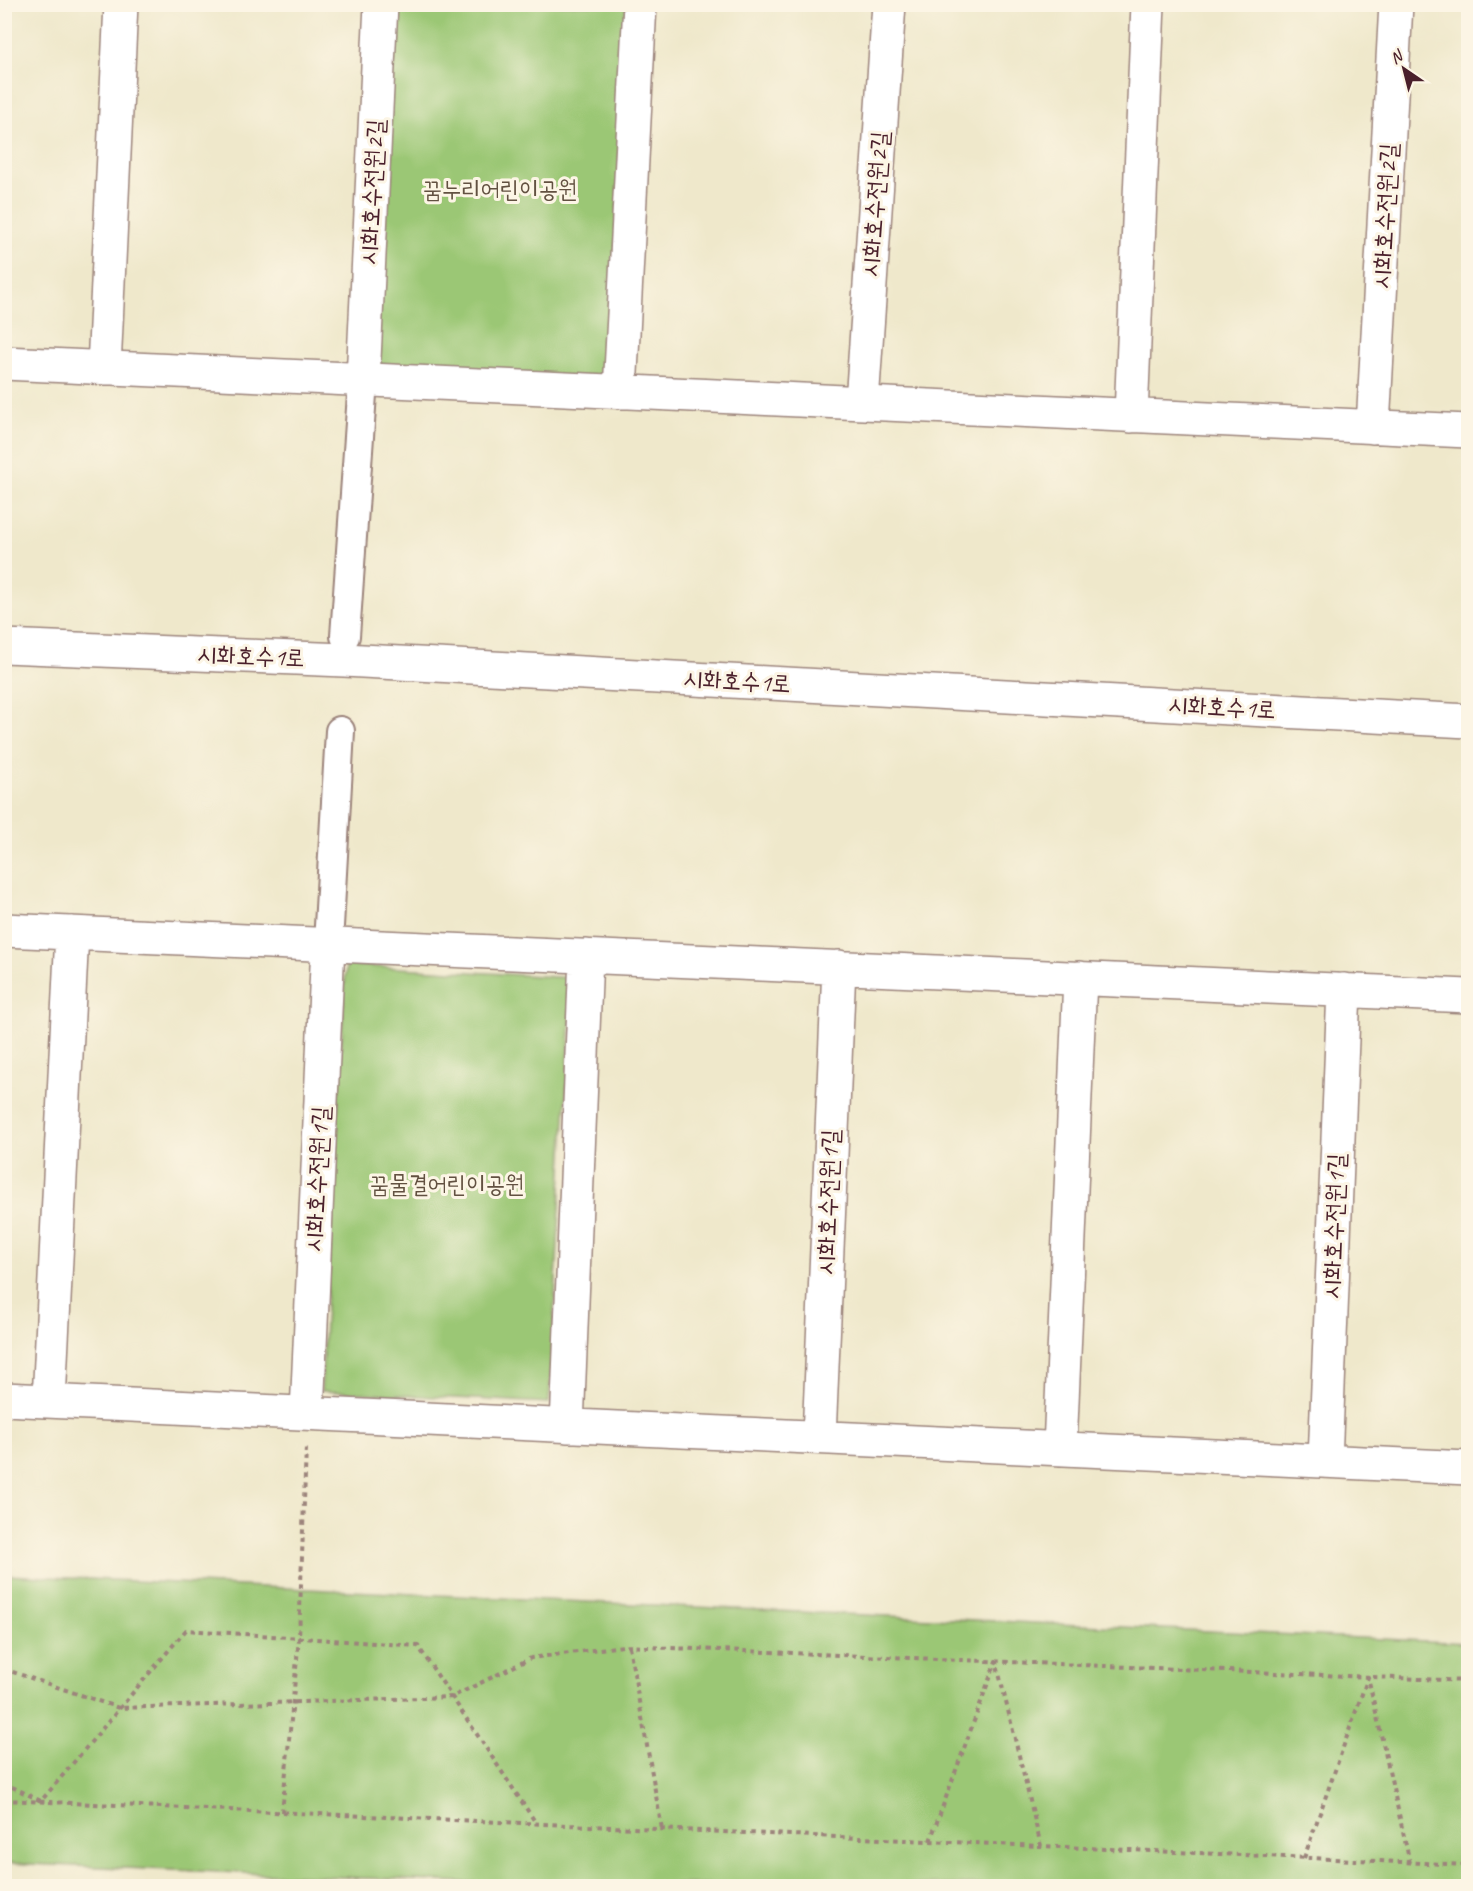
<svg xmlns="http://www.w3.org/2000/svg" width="1473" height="1891" viewBox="0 0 1473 1891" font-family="Caveat,'Poor Story',sans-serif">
<rect width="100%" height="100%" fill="#fcf5e5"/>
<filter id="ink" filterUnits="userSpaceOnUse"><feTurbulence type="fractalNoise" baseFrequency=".0167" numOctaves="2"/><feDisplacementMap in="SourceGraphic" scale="12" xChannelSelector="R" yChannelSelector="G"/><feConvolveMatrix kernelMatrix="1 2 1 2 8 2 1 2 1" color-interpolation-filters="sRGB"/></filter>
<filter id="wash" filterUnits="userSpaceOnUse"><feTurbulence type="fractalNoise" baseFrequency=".008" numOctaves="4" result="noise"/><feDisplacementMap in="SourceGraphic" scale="24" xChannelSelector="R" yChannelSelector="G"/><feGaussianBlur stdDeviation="1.35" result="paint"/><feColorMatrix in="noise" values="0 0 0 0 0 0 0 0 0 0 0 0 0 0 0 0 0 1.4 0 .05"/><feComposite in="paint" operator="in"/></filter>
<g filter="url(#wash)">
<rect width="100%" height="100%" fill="#efe8cb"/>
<path fill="#9bc774" stroke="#727350" stroke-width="1.5" d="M 390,5 L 626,5 L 610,383 L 374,374 Z
M 346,965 L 573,978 L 549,1403 L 321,1391 Z
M 5,1575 L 1468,1643 L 1468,1886 L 509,1884 L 5,1863 Z"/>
</g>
<g filter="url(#ink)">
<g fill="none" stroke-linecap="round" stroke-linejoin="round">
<g stroke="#9c847b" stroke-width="32">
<path id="pedestrian" d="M 345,636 L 363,380
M 328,944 L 340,731"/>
</g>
<g stroke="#9c847b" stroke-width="36">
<path id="minor" d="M 4,363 L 1468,431
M 104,368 L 121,4
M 363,380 L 381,4
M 620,392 L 640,4
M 862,403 L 889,4
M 1131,416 L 1148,4
M 1373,427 L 1396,4
M 4,930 L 1468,996
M 4,1399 L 1468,1468
M 49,1401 L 72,933
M 307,1413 L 328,944
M 567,1426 L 586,956
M 819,1437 L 839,967
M 1060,1449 L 1080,978
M 1325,1461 L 1344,990"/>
</g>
<g stroke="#9c847b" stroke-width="36">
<path id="secondary" d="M 4,646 L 344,660 L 1468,721"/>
</g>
<path stroke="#9c847b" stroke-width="4" stroke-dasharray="4.5 4.5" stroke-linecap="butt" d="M 629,1646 L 662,1829
M 4,1669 L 119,1708 L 452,1697 L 531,1658 L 623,1646 L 1468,1681
M 4,1783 L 41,1801 L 186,1630 L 418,1646 L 536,1823
M 4,1800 L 1468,1865
M 282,1812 L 299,1638 L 306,1447
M 930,1841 L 996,1661 L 1041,1846
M 1304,1858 L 1368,1677 L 1410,1863"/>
<use href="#pedestrian" stroke="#fff" stroke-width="28"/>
<use href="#minor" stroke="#fff" stroke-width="33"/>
<use href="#secondary" stroke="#fff" stroke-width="33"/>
</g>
</g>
<g text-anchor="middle" stroke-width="6" stroke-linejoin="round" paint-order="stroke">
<g font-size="24" fill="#625141" stroke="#fcf5e5">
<text x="500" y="197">꿈누리어린이공원</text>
<text x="447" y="1192">꿈물결어린이공원</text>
</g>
<g font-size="24" fill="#4a1f2b" stroke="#fcf5e5">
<text transform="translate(372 192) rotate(-87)" y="8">시화호수전원2길</text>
<text transform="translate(875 204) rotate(-86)" y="8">시화호수전원2길</text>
<text transform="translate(1385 216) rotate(-87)" y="8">시화호수전원2길</text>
<text transform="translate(251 656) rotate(2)" y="8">시화호수1로</text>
<text transform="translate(737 681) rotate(3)" y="8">시화호수1로</text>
<text transform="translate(1222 707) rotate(3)" y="8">시화호수1로</text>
<text transform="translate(317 1179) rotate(-87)" y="8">시화호수전원1길</text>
<text transform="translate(828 1202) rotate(-88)" y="8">시화호수전원1길</text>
<text transform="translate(1334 1226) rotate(-88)" y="8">시화호수전원1길</text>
</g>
</g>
<rect width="1473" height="1891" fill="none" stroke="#fcf5e5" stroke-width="24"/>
<g transform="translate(1404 69) rotate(325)" stroke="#fcf5e5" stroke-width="4.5" paint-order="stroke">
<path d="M0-4.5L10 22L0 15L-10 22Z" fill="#4a1f2b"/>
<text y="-9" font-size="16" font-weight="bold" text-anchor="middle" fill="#4a1f2b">N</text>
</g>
</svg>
